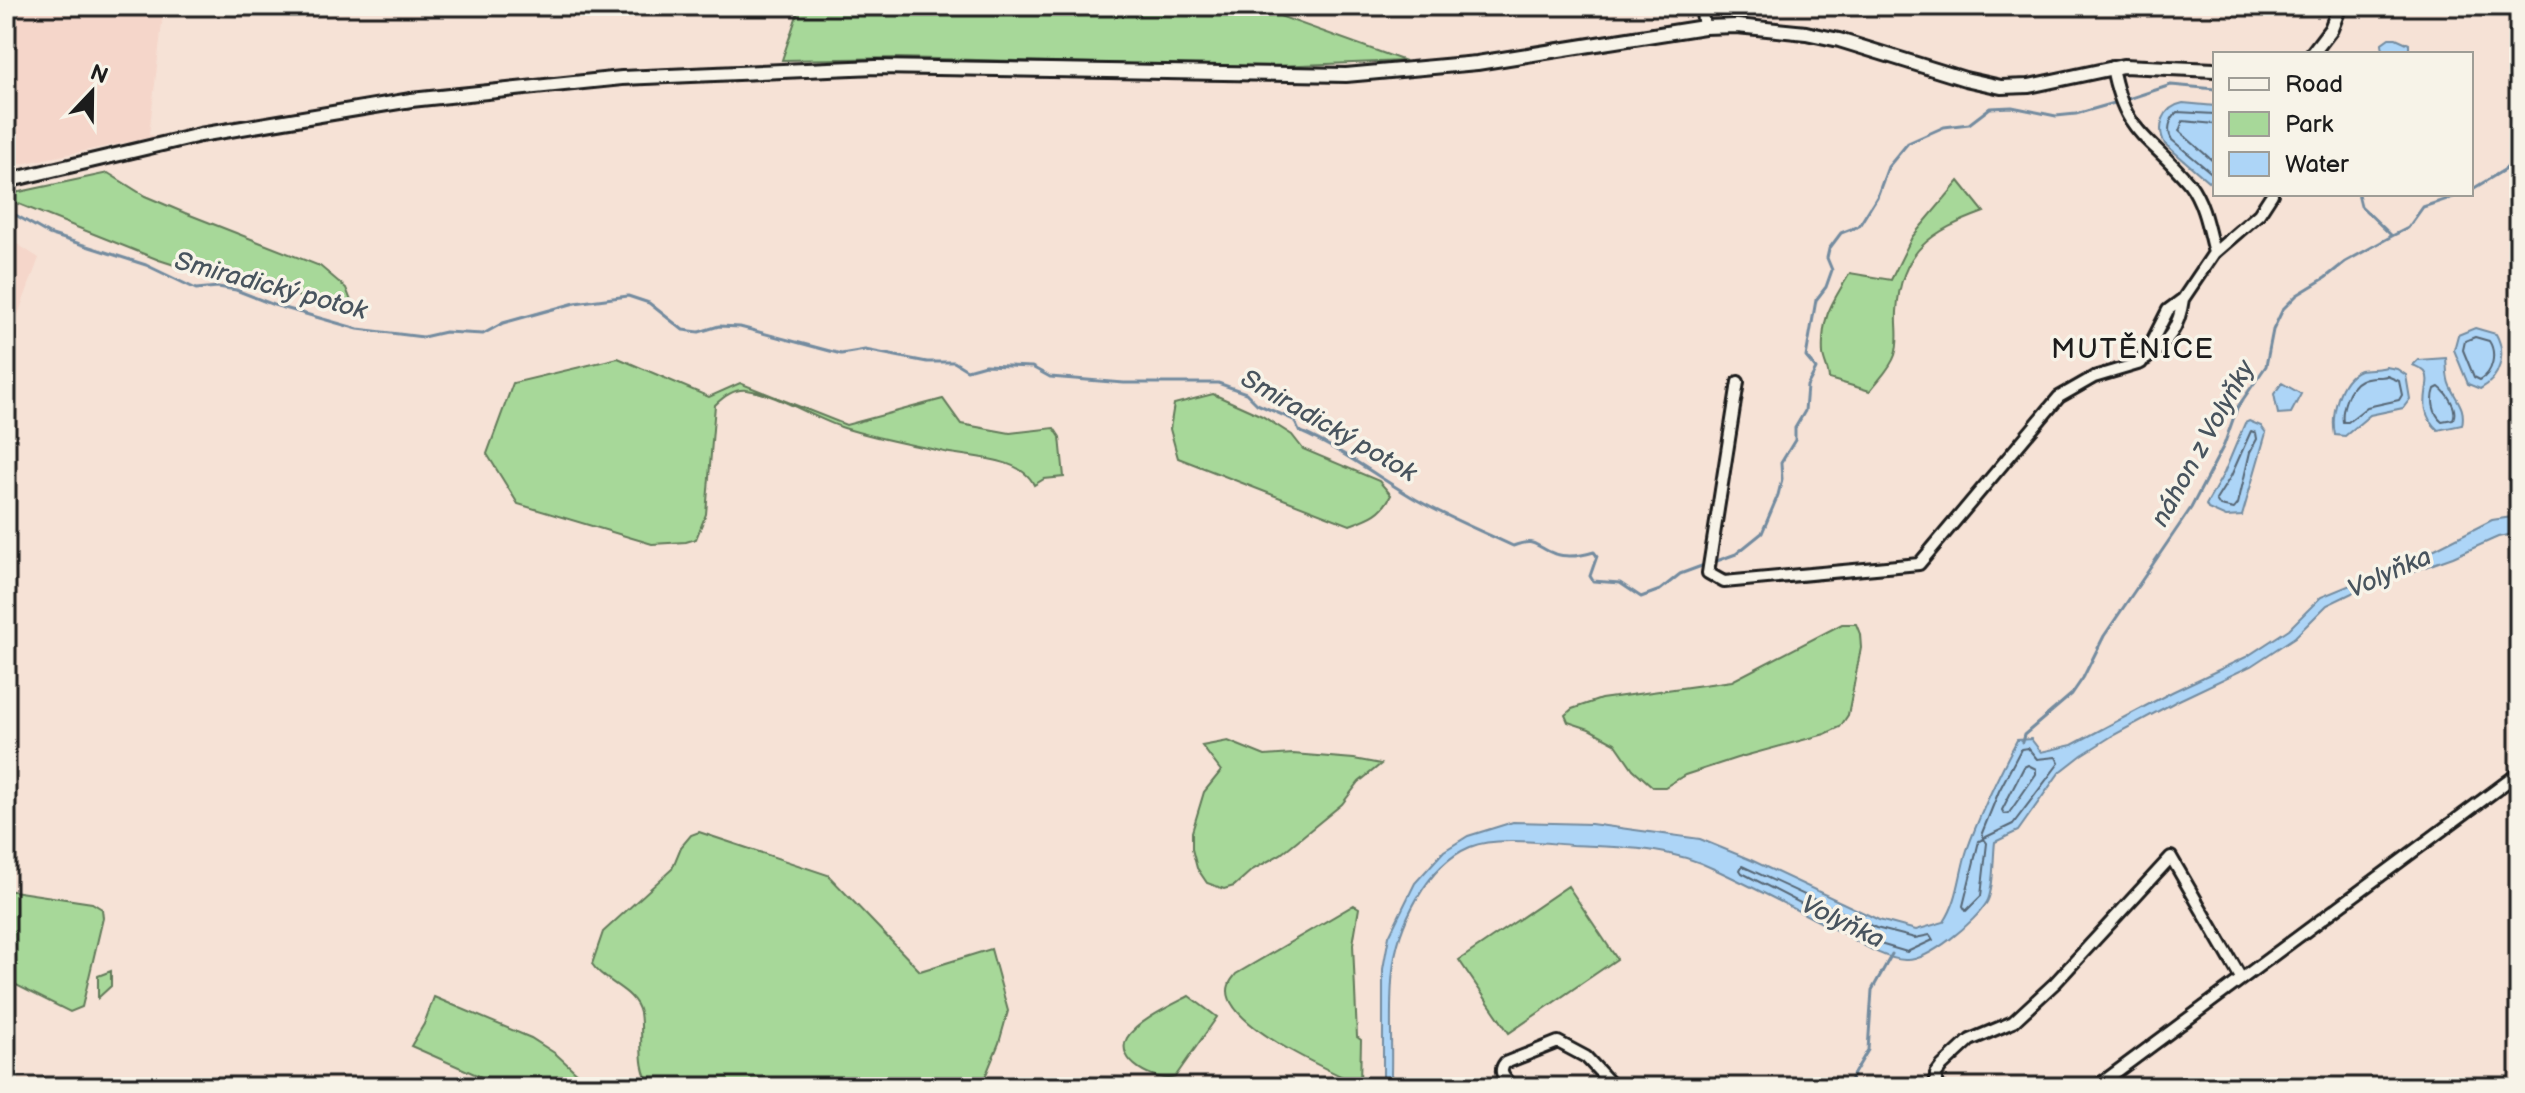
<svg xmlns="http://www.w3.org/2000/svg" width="2525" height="1093" viewBox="0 0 2525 1093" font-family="'Balsamiq Sans',sans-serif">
<rect width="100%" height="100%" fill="#f6e2d6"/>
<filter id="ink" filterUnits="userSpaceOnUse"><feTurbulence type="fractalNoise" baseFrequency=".0125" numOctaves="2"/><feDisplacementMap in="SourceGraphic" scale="16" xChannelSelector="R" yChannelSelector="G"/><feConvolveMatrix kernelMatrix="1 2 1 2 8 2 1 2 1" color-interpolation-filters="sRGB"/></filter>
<g filter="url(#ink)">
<path fill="#f5d6ca" d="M 6,6 L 164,6 L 149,135 L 154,135 L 153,137 L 6,167 Z
M 6,237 L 39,258 L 6,347 Z"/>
<path fill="#a7d899" stroke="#627a5a" stroke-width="2" d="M 800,6 L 1252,6 L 1405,61 L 1246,67 L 898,58 L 782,60 Z
M 108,173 L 145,196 L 185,213 L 320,266 L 346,288 L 351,301 L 338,310 L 259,283 L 196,272 L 159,260 L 16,203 L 10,194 Z
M 1959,181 L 1984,212 C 1932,231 1900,250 1897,312 C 1896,327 1900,340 1895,355 C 1891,368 1878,380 1870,391 L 1829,379 C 1829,370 1824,363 1823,355 C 1821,317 1831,304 1850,273 L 1891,280 L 1912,237 Z
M 618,358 L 709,397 L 740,383 L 846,425 L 943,399 L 961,424 L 1010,433 L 1054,428 L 1060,437 L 1064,477 L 1044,479 L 1034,485 C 1021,456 968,458 940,451 C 908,444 875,438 844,428 C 816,419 774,393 747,390 C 734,388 723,397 715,405 L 706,514 L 696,539 L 686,542 L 652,544 L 518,504 L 487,454 L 513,383 Z
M 1213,394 L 1262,416 L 1292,435 L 1303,449 L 1379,481 L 1391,495 C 1382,514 1369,518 1350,525 L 1178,458 L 1170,429 L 1174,404 Z
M 1842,624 L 1856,624 L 1860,634 L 1861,648 L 1848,715 L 1840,727 L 1825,734 L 1737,758 L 1685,775 L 1665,787 L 1653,787 L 1633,769 L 1615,743 L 1589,729 L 1568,722 L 1565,715 L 1572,709 L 1601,699 L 1732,681 Z
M 1228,741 L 1265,756 L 1293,754 L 1354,759 L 1381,764 L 1359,782 L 1342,804 L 1281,854 L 1252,870 L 1234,886 L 1224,889 L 1207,883 L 1197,868 L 1192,849 L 1192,832 L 1204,792 L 1221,771 L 1202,746 Z
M 699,832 L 828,875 L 920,971 L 991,949 L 1008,1011 L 999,1043 L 981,1087 L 653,1087 C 635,1070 644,1035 640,1013 C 635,989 604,983 592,964 L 603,932 L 672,869 L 681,847 L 691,835 Z
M 1568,886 L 1617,959 L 1509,1033 L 1459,960 Z
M 6,890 L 92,903 L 102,909 L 103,918 L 82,1007 L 70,1012 L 6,980 Z
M 1354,905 L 1359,908 L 1353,944 L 1357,1037 L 1361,1040 L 1360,1085 C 1333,1072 1216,1022 1229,985 C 1230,981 1233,978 1236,974 Z
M 111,971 L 111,986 L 98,998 L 98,976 Z
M 1189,996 L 1217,1017 L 1175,1077 C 1156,1083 1114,1061 1127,1038 C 1137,1021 1172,1005 1189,996 Z
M 434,997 L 531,1038 L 556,1054 L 592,1087 L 504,1087 L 411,1046 L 424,1024 Z"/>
<path fill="#add5f7" stroke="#738b9f" stroke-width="2" d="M 2389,38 L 2396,38 L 2409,44 L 2409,54 L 2383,54 L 2382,43 Z
M 2183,103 L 2215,106 L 2215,187 L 2165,144 C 2156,127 2163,107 2183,103 Z
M 2475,328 L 2496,334 C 2507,354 2500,379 2480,389 L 2468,384 L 2454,350 L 2458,335 Z
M 2446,358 C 2447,366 2446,378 2450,386 C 2456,400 2466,407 2462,425 L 2438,430 C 2413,408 2434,383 2425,372 C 2422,369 2417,367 2413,365 L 2418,360 Z
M 2386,367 L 2397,369 L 2406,375 L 2410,399 L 2403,408 L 2370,415 L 2345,436 L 2335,435 C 2331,416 2338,379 2360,370 C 2367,368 2378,370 2386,367 Z
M 2282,383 L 2301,394 L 2291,413 L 2278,414 L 2274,394 Z
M 2249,421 L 2261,426 L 2266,433 L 2242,516 L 2226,517 L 2208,509 L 2206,505 L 2224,473 L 2245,423 Z
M 2519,516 L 2519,533 L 2498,537 L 2453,557 L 2352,593 L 2327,605 L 2295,637 L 2251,666 L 2177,701 L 2112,736 L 2082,755 L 2059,773 L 2018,831 L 1995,842 C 1993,857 1994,890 1987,902 C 1976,921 1928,962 1905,960 C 1884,959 1862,944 1844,934 C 1801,913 1758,889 1714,869 C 1669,847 1621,847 1572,845 C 1543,843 1496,836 1470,847 C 1427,865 1397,926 1393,971 C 1389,1004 1392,1040 1391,1074 L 1395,1087 L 1383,1087 L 1383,969 L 1389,936 L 1415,883 L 1444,851 L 1468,836 L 1513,822 L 1591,824 L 1700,839 L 1751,860 L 1879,920 L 1916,930 L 1944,922 C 1959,899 1959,875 1967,850 C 1981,811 1998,776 2017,740 L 2031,739 L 2041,752 L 2072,745 L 2172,692 L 2246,657 L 2289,629 L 2321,597 L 2421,556 L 2492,520 Z"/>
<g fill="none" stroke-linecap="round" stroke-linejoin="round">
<path stroke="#566674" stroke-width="2" d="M 2215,114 L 2177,112 C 2170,119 2166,130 2172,140 L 2215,176
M 2215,124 L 2183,121 L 2179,131 L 2215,163
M 2475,337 L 2489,341 C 2497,353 2493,373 2480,380 L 2474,377 L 2463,350 L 2465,341 Z
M 2387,376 L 2399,381 L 2402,395 L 2399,400 L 2367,407 L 2348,422 L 2343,422 C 2341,410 2348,386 2361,380 C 2368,376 2379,378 2387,376 Z
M 2439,387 C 2448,394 2458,409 2453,419 L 2442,421 C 2433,414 2431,400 2435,389 Z
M 2251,431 L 2256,433 L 2257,439 L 2250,452 L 2238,504 L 2234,509 L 2220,506 L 2216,500 L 2231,476 Z
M 2028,748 L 2037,759 L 2056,757 L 2059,763 L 2013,824 L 1984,838 L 1982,833 L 1999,791 L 2021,749 Z
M 2028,765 L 2036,769 L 2036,774 L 2009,813 L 2004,814 L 2002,810 L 2024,767 Z
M 1984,839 L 1987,843 L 1981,896 L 1966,911 L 1963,906 L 1979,841 Z
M 1742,866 L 1876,928 L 1915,938 L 1930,935 L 1933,940 L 1907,952 L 1880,944 L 1742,873 L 1740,870 Z"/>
<path stroke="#738b9f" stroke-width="3" d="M 2125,100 L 2171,85 L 2215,89
M 2471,190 L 2504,170 L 2519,158
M 2358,194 L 2361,206 L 2392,236 L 2408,228 L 2423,207 L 2462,194
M 6,214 L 12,213 L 49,234 L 146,265 L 196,289 L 218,287 L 236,290 L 274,305 L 358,329 L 423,337 L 445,332 L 483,334 L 503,323 L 575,303 L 628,296 L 649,303 L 683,330 L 699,332 L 719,326 L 740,327 L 841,354 L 865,350 L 927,362 L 954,362 L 967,370 L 985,365 L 1032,367 L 1050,377 L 1124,383 L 1218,383 L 1246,393 L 1257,404 L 1294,420 L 1299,431 C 1343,450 1376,476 1417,500 C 1447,517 1481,531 1513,546 C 1537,537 1534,547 1555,554 C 1568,558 1581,556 1594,552 L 1597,556 L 1590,576 L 1593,581 L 1620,583 L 1641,597 L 1660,590 L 1680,574 L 1707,564
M 1714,562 L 1736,554 L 1762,533 L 1778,495 L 1782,479 L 1781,463 L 1795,440 L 1795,428 L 1805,411 L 1807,386 L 1816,369 L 1806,357 L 1816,300 L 1826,287 L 1832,270 L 1827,258 L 1829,249 L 1841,233 L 1859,226 L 1877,197 L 1888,167 L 1908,143 L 1944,127 L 1969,124 L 1990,108 L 2012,107 L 2056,116 L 2076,114 L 2118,102
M 2022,742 L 2024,735 L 2072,694 L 2083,678 L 2104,636 L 2191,508 L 2224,445 L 2237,408 L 2266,366 L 2273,330 L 2283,309 L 2297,295 L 2325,278 L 2345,262 L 2392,236
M 1846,1087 L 1868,1050 L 1872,990 L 1892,954"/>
<g stroke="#1c1c1c" stroke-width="16">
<path id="minor" d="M 1701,6 L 1704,27
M 2214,253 L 2259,214 L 2272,194
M 2146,359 C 2168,341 2179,329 2183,299
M 1738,382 L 1708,573 L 1724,582 L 1919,564 L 2059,397 L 2094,377 L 2141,363 L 2168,310 L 2183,299 L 2214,253 C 2208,229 2204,203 2189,183 C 2149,135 2125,136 2112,67
M 1512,1087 C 1506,1079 1497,1073 1505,1063 L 1558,1042 L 1586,1057 L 1614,1087
M 1940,1087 L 1936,1084 L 1936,1074 L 1942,1066 L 1970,1040 L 2013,1022 L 2055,983 L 2171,857 L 2241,978
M 2096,1087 L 2519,773"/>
</g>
<g stroke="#1c1c1c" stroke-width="18">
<path id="tertiary" d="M 2312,54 L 2331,29 L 2340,6
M 6,181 L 200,135 L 411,100 L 622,78 L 876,67 L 1346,75 L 1477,63 L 1704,27 L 1737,26 L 1806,33 L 1839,40 L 1965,79 L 2001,87 L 2029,86 L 2123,66 L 2215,70"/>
</g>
<use href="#minor" stroke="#f7f3e8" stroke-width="10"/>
<use href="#tertiary" stroke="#f7f3e8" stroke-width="12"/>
</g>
</g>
<g text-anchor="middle" stroke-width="7" stroke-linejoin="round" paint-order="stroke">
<g font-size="26" font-style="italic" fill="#48545e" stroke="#f7f3e8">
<text transform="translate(271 285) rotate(15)" y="9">Smiradický potok</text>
<text transform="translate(1329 425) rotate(30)" y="9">Smiradický potok</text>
<text transform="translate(2202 443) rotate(-61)" y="9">náhon z Volyňky</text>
<text transform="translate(2389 572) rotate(-24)" y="9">Volyňka</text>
<text transform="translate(1843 921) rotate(26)" y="9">Volyňka</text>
</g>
<g font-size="28" letter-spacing="2" fill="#1c1c1c" stroke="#f7f3e8">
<text x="2133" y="358">MUTĚNICE</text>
</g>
</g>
<rect width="2525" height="1093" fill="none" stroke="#f7f3e8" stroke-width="32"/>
<rect x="16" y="16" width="2493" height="1061" fill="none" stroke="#1c1c1c" stroke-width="3" filter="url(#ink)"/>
<rect x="2213" y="52" width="260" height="144" fill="#f7f3e8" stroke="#9f9d96" stroke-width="2"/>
<rect x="2229" y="78" width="40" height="12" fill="#f7f3e8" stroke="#9f9d96" stroke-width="2"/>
<text x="2285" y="92" font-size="24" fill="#1c1c1c">Road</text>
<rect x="2229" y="112" width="40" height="24" fill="#a7d899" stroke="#9f9d96" stroke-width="2"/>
<text x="2285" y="132" font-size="24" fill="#1c1c1c">Park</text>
<rect x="2229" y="152" width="40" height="24" fill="#add5f7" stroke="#9f9d96" stroke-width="2"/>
<text x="2285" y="172" font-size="24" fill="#1c1c1c">Water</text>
<g transform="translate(92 92) rotate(22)" stroke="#f7f3e8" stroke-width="6" paint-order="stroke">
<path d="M0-6L14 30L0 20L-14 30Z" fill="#1c1c1c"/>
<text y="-12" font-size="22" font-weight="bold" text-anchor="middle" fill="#1c1c1c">N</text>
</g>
</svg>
